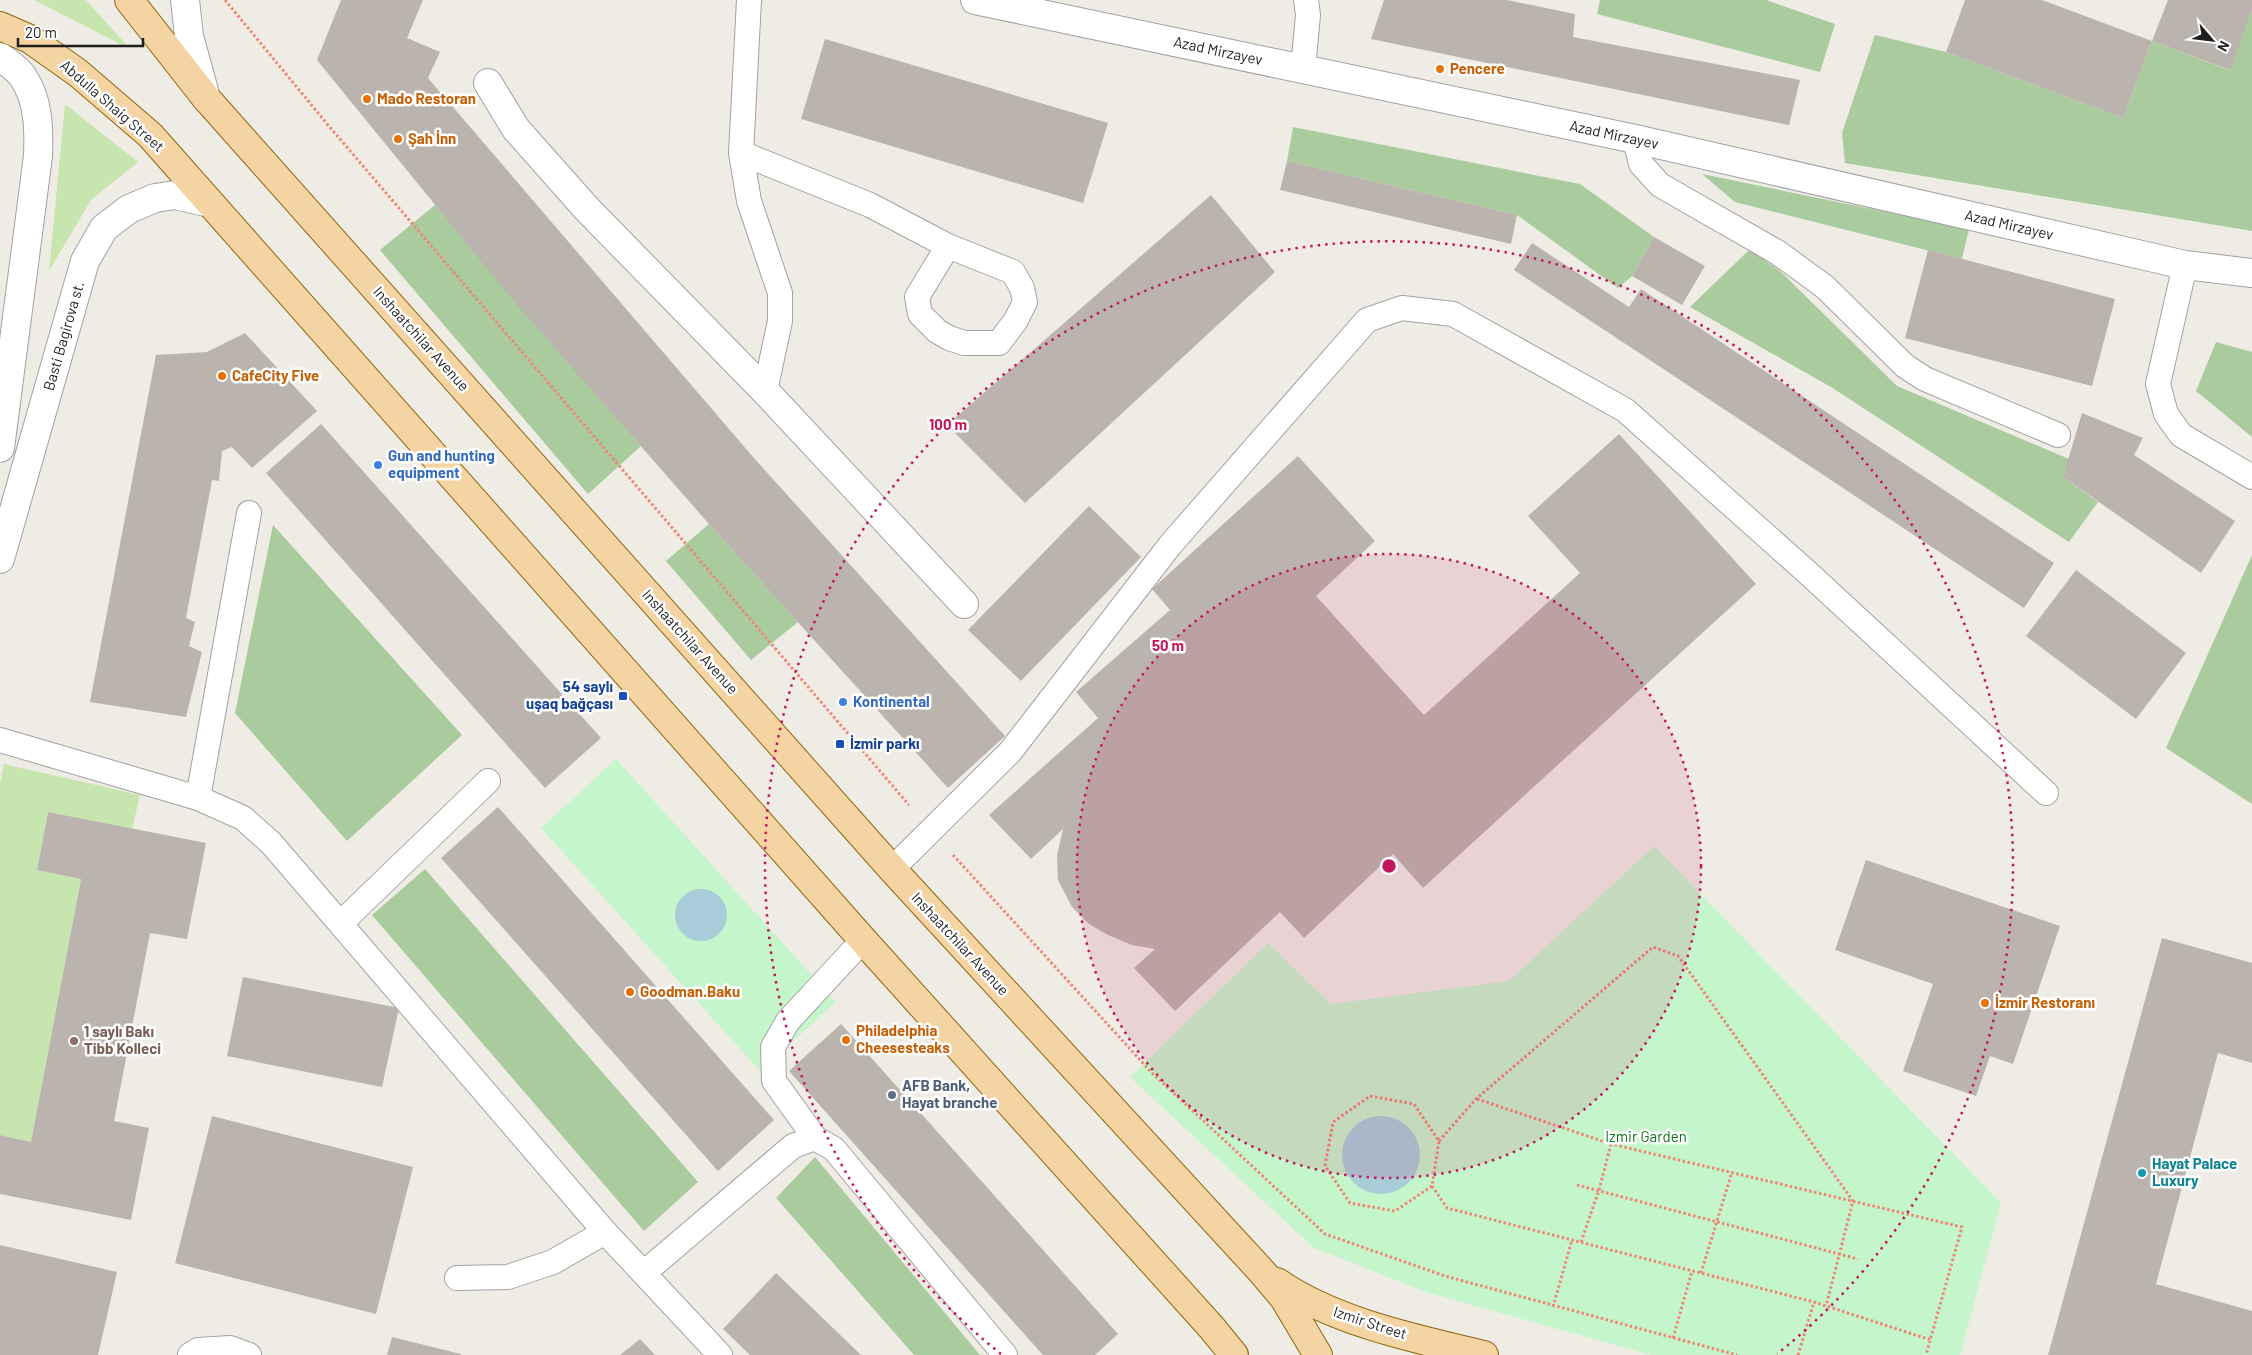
<svg xmlns="http://www.w3.org/2000/svg" width="2252" height="1355" viewBox="0 0 2252 1355" font-family="Barlow,sans-serif">
<rect width="100%" height="100%" fill="#eeece5"/>
<path fill="#c7e5ae" d="M 34,0 L 86,0 L 130,49 Z
M 65,104 L 138,162 L 91,200 L 49,271 Z
M 4,764 L 140,795 L 132,829 L 48,812 L 37,870 L 81,879 L 31,1142 L 0,1135 L 0,784 Z"/>
<path fill="#a9cb9d" d="M 1600,0 L 1766,0 L 1835,24 L 1820,72 L 1597,14 Z
M 2252,10 L 2252,231 L 1845,163 L 1842,133 L 1875,35 L 1946,52 L 2123,118 L 2152,41 L 2229,70 Z
M 1293,127 L 1580,184 L 1654,237 L 1632,276 L 1618,288 L 1517,215 L 1287,161 Z
M 1702,174 L 1969,229 L 1962,259 L 1735,202 Z
M 435,205 L 641,446 L 588,494 L 380,250 Z
M 1750,249 L 1780,271 L 1897,386 L 2069,459 L 2063,477 L 2098,502 L 2069,542 L 1831,387 L 1690,307 Z
M 2216,342 L 2252,352 L 2252,437 L 2196,391 Z
M 709,524 L 798,622 L 751,660 L 666,561 Z
M 273,525 L 462,735 L 347,841 L 235,713 Z
M 2252,555 L 2252,804 L 2166,748 Z
M 425,869 L 698,1182 L 644,1231 L 372,915 Z
M 815,1157 L 980,1355 L 914,1355 L 776,1198 Z"/>
<path fill="#c5f5cb" d="M 616,759 L 836,1002 L 760,1071 L 541,828 Z
M 1654,846 L 2001,1203 L 1960,1355 L 1651,1355 L 1429,1293 L 1314,1248 L 1130,1077 L 1268,943 L 1331,1004 L 1509,981 Z"/>
<path fill="#a9ccd9" d="M675 915a26 26 0 1 1 52 0a26 26 0 1 1-52 0Z
M1342 1155a39 39 0 1 1 78 0a39 39 0 1 1-78 0Z"/>
<path fill="#bbb4ae" d="M 341,0 L 423,0 L 407,38 L 440,52 L 428,78 L 753,457 L 1005,736 L 948,788 L 709,524 L 511,298 L 317,60 Z
M 1384,0 L 1507,0 L 1575,14 L 1573,37 L 1800,80 L 1789,125 L 1371,39 Z
M 1965,0 L 2042,0 L 2152,41 L 2123,118 L 1946,52 Z
M 2168,0 L 2252,0 L 2252,10 L 2230,70 L 2152,41 Z
M 825,39 L 1108,123 L 1083,203 L 801,119 Z
M 1287,161 L 1517,215 L 1511,244 L 1280,190 Z
M 1211,195 L 1275,272 L 1025,503 L 947,425 Z
M 1654,237 L 1705,266 L 1682,305 L 1632,276 Z
M 1532,243 L 1629,307 L 1641,289 L 2054,563 L 2024,608 L 1514,270 Z
M 1928,250 L 2115,299 L 2092,386 L 1905,338 Z
M 245,333 L 317,411 L 252,468 L 232,447 L 222,451 L 219,481 L 212,480 L 186,618 L 195,622 L 189,646 L 202,652 L 186,717 L 90,702 L 156,355 L 207,352 Z
M 2082,413 L 2143,438 L 2134,455 L 2235,521 L 2201,573 L 2063,477 Z
M 321,424 L 601,738 L 545,788 L 266,473 Z
M 1619,434 L 1756,584 L 1423,888 L 1393,854 L 1304,938 L 1280,912 L 1175,1011 L 1134,968 L 1155,949 L 1132,945 L 1108,935 L 1089,924 L 1072,907 L 1058,880 L 1057,855 L 1063,829 L 1031,859 L 989,815 L 1098,718 L 1076,692 L 1170,610 L 1152,589 L 1298,456 L 1375,541 L 1316,596 L 1424,715 L 1580,573 L 1528,516 Z
M 1089,506 L 1141,557 L 1021,681 L 968,630 Z
M 2076,570 L 2186,653 L 2136,719 L 2026,636 Z
M 498,807 L 774,1120 L 718,1171 L 441,858 Z
M 48,812 L 206,843 L 187,939 L 150,933 L 114,1121 L 149,1128 L 131,1220 L 0,1194 L 0,1135 L 31,1142 L 81,879 L 37,870 Z
M 1866,860 L 2060,926 L 2013,1064 L 1990,1056 L 1976,1096 L 1903,1071 L 1933,984 L 1835,950 Z
M 2162,938 L 2252,963 L 2252,1063 L 2218,1053 L 2156,1284 L 2252,1311 L 2252,1355 L 2048,1355 Z
M 243,977 L 399,1008 L 382,1087 L 227,1056 Z
M 841,1024 L 1118,1334 L 1095,1355 L 1043,1355 L 789,1071 Z
M 212,1116 L 413,1167 L 376,1314 L 175,1263 Z
M 0,1245 L 117,1272 L 98,1355 L 0,1355 Z
M 776,1273 L 861,1355 L 750,1355 L 723,1329 Z
M 392,1337 L 461,1354 L 461,1355 L 387,1355 Z
M 640,1339 L 655,1355 L 620,1355 Z"/>
<g fill="none" stroke-linecap="round" stroke-linejoin="round">
<g stroke="#a2a2a2" stroke-width="26">
<path id="service" d="M 749,0 L 741,153 L 749,201 L 780,293 L 780,321 L 765,391
M 1303,69 L 1308,15 L 1306,0
M 1635,139 L 1641,164 L 1660,185 L 1777,252 L 1825,287 L 1905,366 L 1925,379 L 2058,435
M 741,153 L 870,205 L 948,246 L 1013,272 L 1022,288 L 1025,302 L 1016,320 L 999,343 L 964,343 L 949,338 L 937,331 L 920,314 L 917,297 L 948,246
M 2185,265 L 2158,384 L 2166,414 L 2181,435 L 2252,477
M 0,740 L 198,798 L 243,818 L 271,843 L 605,1232 L 720,1355
M 198,798 L 249,513
M 892,869 L 1010,752 L 1171,544 L 1367,320 L 1402,308 L 1453,314 L 1625,410 L 1808,573 L 2046,793
M 341,923 L 488,781
M 815,1138 L 774,1081 L 773,1047 L 788,1021 L 863,940
M 645,1272 L 793,1146 L 815,1138 L 834,1149 L 1005,1355
M 457,1278 L 508,1277 L 553,1262 L 605,1232
M 190,1355 L 198,1350 L 230,1348 L 249,1355"/>
</g>
<g stroke="#a2a2a2" stroke-width="30">
<path id="minor" d="M 185,0 L 189,36 L 206,98
M 975,0 L 1635,139 L 2185,265 L 2252,273
M 0,57 C 7,62 18,69 23,77 C 39,101 39,129 38,156 L 0,448
M 488,83 L 516,129 L 587,209 L 765,391 L 964,604
M 0,559 L 85,261 L 104,228 L 129,209 L 155,198 L 175,195 L 210,203"/>
</g>
<g stroke="#8d660b" stroke-width="30">
<path id="primary" d="M 129,0 L 206,98 L 892,869 L 1263,1273 L 1284,1298 L 1318,1355
M 0,26 L 30,39 L 78,73 L 150,135 L 863,940 L 1212,1328 L 1234,1355
M 1277,1282 C 1334,1322 1417,1339 1484,1355"/>
</g>
<path stroke="#ef8675" stroke-width="3" stroke-dasharray="2.5 2.5" stroke-linecap="butt" d="M 225,0 L 328,125 L 909,805
M 953,855 L 1152,1073 L 1325,1234 L 1445,1276 L 1737,1355
M 1370,1096 L 1414,1104 L 1439,1141 L 1432,1186 L 1395,1211 L 1350,1203 L 1325,1166 L 1333,1122 Z
M 1477,1099 L 1611,1144 L 1962,1227 L 1926,1355
M 1439,1141 L 1476,1099 L 1653,947 L 1678,956 L 1853,1201 L 1826,1306
M 1577,1185 L 1858,1259
M 1432,1186 L 1447,1208 L 1814,1302 L 1931,1340
M 1581,1242 L 1599,1190 L 1611,1144
M 1701,1273 L 1732,1172
M 1553,1307 L 1572,1240
M 1673,1338 L 1692,1271
M 1798,1355 L 1814,1302"/>
<use href="#service" stroke="#fff" stroke-width="24"/>
<use href="#minor" stroke="#fff" stroke-width="28"/>
<use href="#primary" stroke="#f5d4a3" stroke-width="28"/>
</g>
<circle cx="1389" cy="866" r="312" fill="#c2185b" fill-opacity=".12"/>
<g fill="none" stroke="#c2185b" stroke-width="2.5" stroke-dasharray="2.5 5">
<circle cx="1389" cy="866" r="312"/>
<path d="M1001 1354A624 624 0 1 1 1777 1354"/>
</g>
<g fill="#e8710a" stroke="#fff" stroke-width="2">
<circle cx="1440" cy="69" r="5"/>
<circle cx="367" cy="99" r="5"/>
<circle cx="398" cy="139" r="5"/>
<circle cx="222" cy="376" r="5"/>
<circle cx="630" cy="992" r="5"/>
<circle cx="1985" cy="1003" r="5"/>
<circle cx="846" cy="1040" r="5"/>
</g>
<g fill="#3f7fe0" stroke="#fff" stroke-width="2">
<circle cx="378" cy="465" r="5"/>
<circle cx="843" cy="702" r="5"/>
</g>
<g fill="#1a4fb4" stroke="#fff" stroke-width="2">
<rect x="618" y="691" width="10" height="10" rx="2.5"/>
<rect x="835" y="739" width="10" height="10" rx="2.5"/>
</g>
<circle fill="#8d6e63" stroke="#fff" stroke-width="2" cx="74" cy="1041" r="5"/>
<circle fill="#5c6f8a" stroke="#fff" stroke-width="2" cx="892" cy="1095" r="5"/>
<circle fill="#0f9aa8" stroke="#fff" stroke-width="2" cx="2142" cy="1173" r="5"/>
<g text-anchor="middle" stroke-width="5" stroke-linejoin="round" paint-order="stroke">
<g font-size="15" fill="#1e1e1e" stroke="#fff">
<text transform="translate(1218 51) rotate(12)" y="5">Azad Mirzayev</text>
<text transform="translate(112 106) rotate(41)" y="5">Abdulla Shaig Street</text>
<text transform="translate(1614 135) rotate(12)" y="5">Azad Mirzayev</text>
<text transform="translate(2009 225) rotate(13)" y="5">Azad Mirzayev</text>
<text transform="translate(64 336) rotate(-74)" y="5">Basti Bagirova st.</text>
<text transform="translate(421 339) rotate(48)" y="5">Inshaatchilar Avenue</text>
<text transform="translate(690 642) rotate(48)" y="5">Inshaatchilar Avenue</text>
<text transform="translate(960 944) rotate(47)" y="5">Inshaatchilar Avenue</text>
<text transform="translate(1370 1323) rotate(18)" y="5">Izmir Street</text>
</g>
<g font-size="15" font-weight="bold" fill="#c56008" stroke="#fff" text-anchor="start">
<text x="1450" y="74">Pencere</text>
<text x="377" y="104">Mado Restoran</text>
<text x="408" y="144">Şah İnn</text>
<text x="232" y="381">CafeCity Five</text>
<text x="640" y="997">Goodman.Baku</text>
<text x="1995" y="1008">İzmir Restoranı</text>
<text x="856" y="1036">Philadelphia<tspan x="856" dy="17">Cheesesteaks</tspan></text>
</g>
<g font-size="15" font-weight="bold" fill="#366cbe" stroke="#fff" text-anchor="start">
<text x="388" y="461">Gun and hunting<tspan x="388" dy="17">equipment</tspan></text>
<text x="853" y="707">Kontinental</text>
</g>
<g font-size="15" font-weight="bold" fill="#164399" stroke="#fff" text-anchor="end">
<text x="613" y="692">54 saylı<tspan x="613" dy="17">uşaq bağçası</tspan></text>
<text x="850" y="749" text-anchor="start">İzmir parkı</text>
</g>
<g font-size="15" font-weight="bold" fill="#785e54" stroke="#fff" text-anchor="start">
<text x="84" y="1037">1 saylı Bakı<tspan x="84" dy="17">Tibb Kolleci</tspan></text>
</g>
<g font-size="15" font-weight="bold" fill="#4e5e75" stroke="#fff" text-anchor="start">
<text x="902" y="1091">AFB Bank,<tspan x="902" dy="17">Hayat branche</tspan></text>
</g>
<g font-size="15" fill="#14751f" stroke="#fff">
<text x="1646" y="1142">Izmir Garden</text>
</g>
<g font-size="15" font-weight="bold" fill="#0d838f" stroke="#fff" text-anchor="start">
<text x="2152" y="1169">Hayat Palace<tspan x="2152" dy="17">Luxury</tspan></text>
</g>
</g>
<circle cx="1389" cy="866" r="8" fill="#c2185b" stroke="#fff" stroke-width="2.5"/>
<g font-size="15" text-anchor="middle" font-weight="bold" fill="#c2185b" stroke="#fff" stroke-width="5" stroke-linejoin="round" paint-order="stroke">
<text x="948" y="430">100 m</text>
<text x="1168" y="651">50 m</text>
</g>
<g transform="translate(2212 40) rotate(118)" stroke="#ffffff" stroke-width="4" paint-order="stroke">
<path d="M0-4L9 19L0 12L-9 19Z" fill="#1e1e1e"/>
<text y="-8" font-size="14" font-weight="bold" text-anchor="middle" fill="#1e1e1e">N</text>
</g>
<path d="M18 38v8h125v-8" fill="none" stroke="#1e1e1e" stroke-width="2.5"/>
<text x="25" y="38" font-size="15" fill="#1e1e1e" stroke="#ffffff" stroke-width="4" paint-order="stroke">20 m</text>
</svg>
